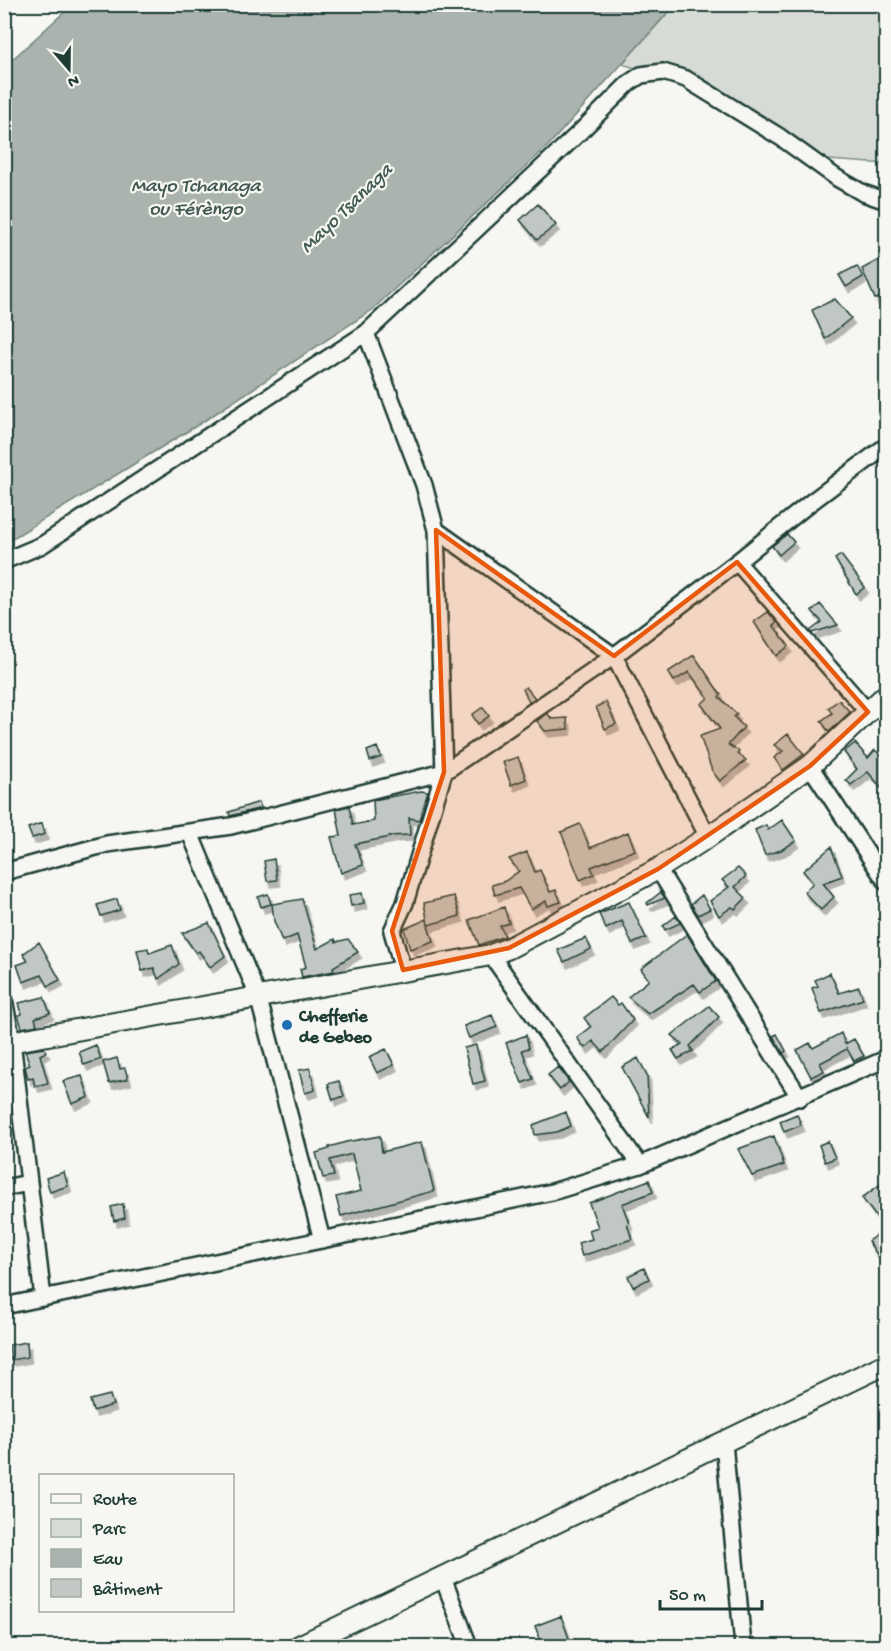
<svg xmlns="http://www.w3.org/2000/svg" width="891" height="1651" viewBox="0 0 891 1651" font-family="'Gochi Hand',sans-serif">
<defs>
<filter id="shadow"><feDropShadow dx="3.5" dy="6" stdDeviation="0" flood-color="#0004"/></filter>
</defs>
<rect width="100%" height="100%" fill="#f6f6f2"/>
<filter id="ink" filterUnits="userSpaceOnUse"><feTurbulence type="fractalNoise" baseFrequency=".0167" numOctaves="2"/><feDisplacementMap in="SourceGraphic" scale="12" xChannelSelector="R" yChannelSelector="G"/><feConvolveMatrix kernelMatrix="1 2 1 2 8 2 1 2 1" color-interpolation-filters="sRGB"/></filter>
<g filter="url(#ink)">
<path fill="#d6dbd6" stroke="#7a8c85" stroke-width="1.5" d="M 675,5 L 886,5 L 886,164 L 799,158 L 696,87 L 622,64 Z"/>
<path fill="#aab3ae" stroke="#72847d" stroke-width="1.5" d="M 72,5 L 72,4 L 675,5 L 548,146 L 372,310 L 201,423 L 5,543 L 5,66 Z"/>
<path fill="#c1c8c3" stroke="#1f3d34" stroke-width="1.5" filter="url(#shadow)" d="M 538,204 L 556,225 L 537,240 L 520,220 Z
M 886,256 L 886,307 L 878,298 L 875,299 L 862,269 Z
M 857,266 L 863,277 L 846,287 L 839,275 Z
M 835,299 L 851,318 L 825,339 L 812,310 Z
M 787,534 L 794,542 L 779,555 L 772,546 Z
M 841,555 L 865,587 L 856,594 L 835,559 Z
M 820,604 L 838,625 L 812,633 L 810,631 L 822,622 L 812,611 Z
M 768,612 L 777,622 L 773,625 L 789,646 L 776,656 L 754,622 Z
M 694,655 L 721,695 L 719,697 L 737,714 L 734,717 L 744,727 L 728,745 L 739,751 L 738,754 L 746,760 L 720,781 L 712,771 L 700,736 L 720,729 L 701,704 L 708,698 L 689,672 L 674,681 L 668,672 Z
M 526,687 L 535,698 L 529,702 L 523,689 Z
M 839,700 L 850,712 L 829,732 L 821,721 L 832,713 L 828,708 Z
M 606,702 L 616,724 L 605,729 L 596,707 Z
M 483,707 L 489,716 L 478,724 L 472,715 Z
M 547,713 L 552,719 L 567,718 L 568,729 L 545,731 L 537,721 Z
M 788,734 L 804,754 L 783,770 L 774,758 L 783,751 L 774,745 Z
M 855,743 L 868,758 L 875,750 L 886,760 L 886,793 L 868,772 L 851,785 L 846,780 L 857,769 L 844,752 Z
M 377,747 L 381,757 L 370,761 L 367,751 Z
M 518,757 L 526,779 L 511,785 L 503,762 Z
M 421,791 L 428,792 L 419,820 L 409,818 L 410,835 L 389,836 L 390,837 L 355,844 L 363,865 L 341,873 L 331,837 L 341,836 L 336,809 L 349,806 L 353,825 L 374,821 L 373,800 Z
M 259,802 L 261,808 L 230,816 L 229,812 Z
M 782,820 L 796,841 L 781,850 L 765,855 L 755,830 L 766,825 L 768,830 Z
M 42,823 L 45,834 L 32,838 L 28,828 Z
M 580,824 L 590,848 L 628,832 L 635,850 L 591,867 L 594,874 L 580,880 L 561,832 Z
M 831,847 L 842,876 L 823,883 L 834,897 L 821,910 L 804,892 L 813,883 L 803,871 Z
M 527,852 L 535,872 L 540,870 L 550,892 L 556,890 L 561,902 L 548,906 L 546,901 L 531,909 L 519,888 L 495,895 L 492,885 L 505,881 L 519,871 L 509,859 Z
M 274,859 L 277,880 L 267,881 L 264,861 Z
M 738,868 L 746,876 L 735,887 L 746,898 L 735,909 L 732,907 L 719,916 L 710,901 L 729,887 L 722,880 Z
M 661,892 L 665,898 L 648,905 L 647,903 Z
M 362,893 L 364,903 L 351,906 L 349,895 Z
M 268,894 L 271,904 L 261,907 L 258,897 Z
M 702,895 L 710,909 L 698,915 L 691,904 Z
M 454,896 L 460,916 L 428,925 L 433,941 L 410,949 L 404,929 L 427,919 L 428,925 L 424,903 Z
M 117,899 L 120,910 L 101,916 L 97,905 Z
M 302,899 L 317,949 L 335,939 L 336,942 L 348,939 L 358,952 L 333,967 L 334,971 L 302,977 L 300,969 L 306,967 L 297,935 L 282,941 L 274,921 L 272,904 Z
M 629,902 L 646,938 L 632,944 L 622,921 L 606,929 L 599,914 Z
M 504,907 L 509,923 L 500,926 L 505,936 L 479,945 L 469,920 Z
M 676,916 L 680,923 L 665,930 L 663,926 Z
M 209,923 L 225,956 L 210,967 L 199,951 L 196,953 L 182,933 Z
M 687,934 L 716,981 L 700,992 L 694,984 L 648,1014 L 628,997 L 649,980 L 641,969 Z
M 586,938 L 591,949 L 564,962 L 558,950 Z
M 39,942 L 60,980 L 48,986 L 42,975 L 23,982 L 17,965 L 28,961 L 23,954 Z
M 172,945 L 179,964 L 158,979 L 154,968 L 142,971 L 137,950 L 148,948 L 149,953 Z
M 830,973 L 839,993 L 859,987 L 863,999 L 821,1013 L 812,988 L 818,986 L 815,980 Z
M 44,997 L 50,1013 L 35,1018 L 37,1025 L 22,1028 L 18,1015 L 22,1014 L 19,1003 Z
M 611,997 L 618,1005 L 621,1003 L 633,1020 L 603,1052 L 593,1041 L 585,1048 L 577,1038 L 591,1027 L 584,1018 Z
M 709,1006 L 719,1017 L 690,1046 L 693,1051 L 678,1059 L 672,1050 L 682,1044 L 672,1035 Z
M 492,1015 L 497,1027 L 469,1038 L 464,1026 Z
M 841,1033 L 845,1044 L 854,1039 L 864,1056 L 854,1061 L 846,1047 L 847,1049 L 820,1063 L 824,1071 L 811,1077 L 797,1050 L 810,1043 L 813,1048 Z
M 777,1034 L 786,1051 L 783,1053 L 773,1036 Z
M 526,1035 L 529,1048 L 522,1050 L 533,1079 L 522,1083 L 506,1043 Z
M 96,1045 L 101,1059 L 84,1065 L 79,1052 Z
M 476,1045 L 485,1081 L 473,1084 L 464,1048 Z
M 44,1048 L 46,1052 L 40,1055 L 48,1083 L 35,1086 L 33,1078 L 28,1079 L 25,1067 L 30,1065 L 25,1051 Z
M 386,1049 L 394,1065 L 377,1073 L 369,1057 Z
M 117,1058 L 120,1069 L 125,1068 L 128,1079 L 109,1083 L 103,1062 Z
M 638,1058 L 647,1075 L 649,1117 L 622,1067 Z
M 558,1067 L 569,1082 L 560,1090 L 548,1075 Z
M 310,1068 L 315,1090 L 305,1093 L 299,1070 Z
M 82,1076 L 89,1097 L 72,1104 L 63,1081 Z
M 339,1081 L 344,1096 L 333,1100 L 328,1084 Z
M 566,1112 L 571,1126 L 557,1132 L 535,1135 L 533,1125 Z
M 797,1114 L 801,1125 L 784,1132 L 780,1121 Z
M 380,1136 L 382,1152 L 422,1142 L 434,1191 L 341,1216 L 336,1197 L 361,1191 L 352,1154 L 330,1160 L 334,1176 L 323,1178 L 316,1153 L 329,1149 L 329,1147 L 346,1142 Z
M 774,1136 L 784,1165 L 752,1176 L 738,1149 Z
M 828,1141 L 835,1158 L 825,1162 L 819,1145 Z
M 64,1172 L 68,1186 L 50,1192 L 46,1178 Z
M 649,1180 L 653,1192 L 622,1204 L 629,1223 L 627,1224 L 632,1239 L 582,1256 L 578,1243 L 592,1239 L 589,1230 L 598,1227 L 589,1203 Z
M 886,1180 L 886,1230 L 862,1198 Z
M 123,1204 L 125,1218 L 114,1221 L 111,1207 Z
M 881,1232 L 886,1240 L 886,1255 L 880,1259 L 868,1241 Z
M 644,1268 L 649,1279 L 633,1287 L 628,1276 Z
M 27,1342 L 28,1357 L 11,1360 L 9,1345 Z
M 110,1395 L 113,1405 L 93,1411 L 90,1400 Z
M 561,1616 L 572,1647 L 543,1647 L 535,1626 Z"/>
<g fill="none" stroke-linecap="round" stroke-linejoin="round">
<g stroke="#1f3d34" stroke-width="20">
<path id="minor" d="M 366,333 L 581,131 L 629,83 L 641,75 L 663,72 L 686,79 L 780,137 L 837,178 L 863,193 L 886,201
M 4,561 L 42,545 L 366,333 L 424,485 L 436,530 L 614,656 L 737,562
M 868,712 L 737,562 L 810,503 L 886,446
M 810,766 L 886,882
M 190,833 L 258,996 L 322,1240
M 658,869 L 800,1098
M 4,872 L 107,844 L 231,826 L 444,772 L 614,656 L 708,837
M 491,955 L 640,1165
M 403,970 L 392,931 L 405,903 L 444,772 L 436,530
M 4,999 L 12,1041 L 43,1298
M 4,1188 L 29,1183
M 4,1306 L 552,1192 L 640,1165 L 886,1059
M 724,1443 L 743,1646
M 443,1578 L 469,1646"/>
</g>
<g stroke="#1f3d34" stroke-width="24">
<path id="tertiary" d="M 4,1043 L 491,955 L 509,948 L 658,869 L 708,837 L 810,766 L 886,695
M 299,1646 L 886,1364"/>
</g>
<use href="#minor" stroke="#f6f6f2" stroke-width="15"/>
<use href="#tertiary" stroke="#f6f6f2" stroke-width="20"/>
</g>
</g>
<path fill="#e8590c" fill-opacity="0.2" stroke="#e8590c" stroke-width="4.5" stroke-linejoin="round" d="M 436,530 L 614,656 L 737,562 L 868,712 L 810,766 L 658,869 L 509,948 L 403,970 L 392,931 L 444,772 Z"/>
<circle fill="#1f6fb2" stroke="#f6f6f2" stroke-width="2" cx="287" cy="1025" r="6"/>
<g text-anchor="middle" stroke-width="4.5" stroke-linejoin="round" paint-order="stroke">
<g font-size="18" font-weight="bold" fill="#1f3d34" stroke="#f6f6f2" text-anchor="start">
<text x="299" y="1021">Chefferie<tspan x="299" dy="21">de Gebeo</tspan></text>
</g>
<g font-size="20" font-style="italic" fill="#425a52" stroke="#f6f6f2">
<text x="196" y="191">Mayo Tchanaga<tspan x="196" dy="23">ou Férèngo</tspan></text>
<text transform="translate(345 207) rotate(-44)" y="7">Mayo Tsanaga</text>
</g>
</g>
<rect width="891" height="1651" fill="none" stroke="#f6f6f2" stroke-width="24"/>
<rect x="12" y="12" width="867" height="1627" fill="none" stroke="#1f3d34" stroke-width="2" filter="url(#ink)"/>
<rect x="39" y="1474" width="195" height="138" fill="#f6f6f2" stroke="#a0aca6" stroke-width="1.5"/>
<rect x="51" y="1494" width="30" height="9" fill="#f6f6f2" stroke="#a0aca6" stroke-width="1.5"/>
<text x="93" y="1504" font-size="18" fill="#1f3d34">Route</text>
<rect x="51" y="1519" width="30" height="18" fill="#d6dbd6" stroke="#a0aca6" stroke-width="1.5"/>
<text x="93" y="1534" font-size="18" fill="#1f3d34">Parc</text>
<rect x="51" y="1549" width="30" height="18" fill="#aab3ae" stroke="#a0aca6" stroke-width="1.5"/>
<text x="93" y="1564" font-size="18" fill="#1f3d34">Eau</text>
<rect x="51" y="1579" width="30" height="18" fill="#c1c8c3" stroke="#a0aca6" stroke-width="1.5"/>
<text x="93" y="1594" font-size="18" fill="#1f3d34">Bâtiment</text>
<g transform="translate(69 69) rotate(160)" stroke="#f6f6f2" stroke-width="4.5" paint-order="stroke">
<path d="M0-4.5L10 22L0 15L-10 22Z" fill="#1f3d34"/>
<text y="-9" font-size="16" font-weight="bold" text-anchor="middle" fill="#1f3d34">N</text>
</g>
<path d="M660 1600v9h102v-9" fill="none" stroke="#1f3d34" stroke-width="3"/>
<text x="669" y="1600" font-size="18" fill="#1f3d34" stroke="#f6f6f2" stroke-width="4.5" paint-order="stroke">50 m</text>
</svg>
